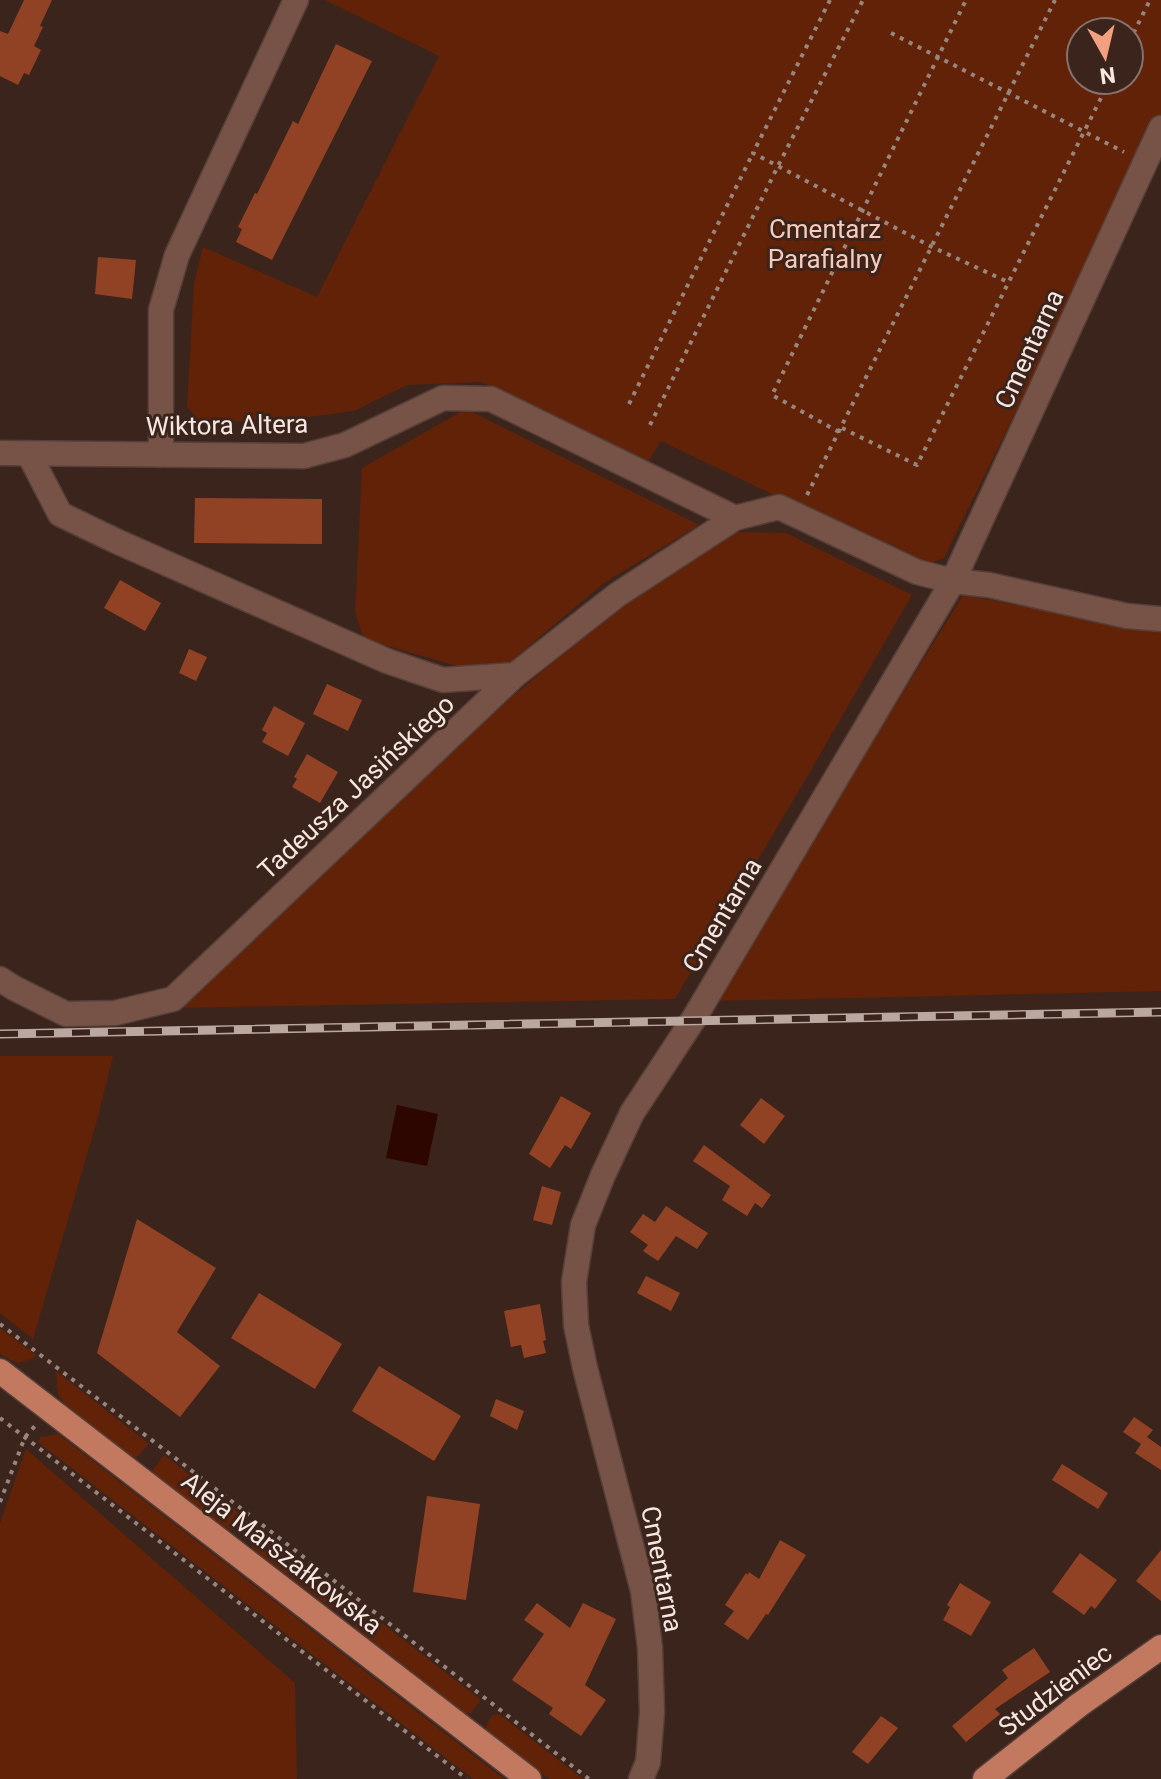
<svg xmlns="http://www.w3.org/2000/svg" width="1161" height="1779" viewBox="0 0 1161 1779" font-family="Roboto,sans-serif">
<rect width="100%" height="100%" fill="#3b241c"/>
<path fill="#622207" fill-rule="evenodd" d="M 325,0 L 1161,0 L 1161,116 L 944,558 L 923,566 L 661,441 L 646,465 L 481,382 L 407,385 L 354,411 L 278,421 L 200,422 L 187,407 L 194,283 L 203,247 L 317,297 L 439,56 ZM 1081,32 L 1129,32 L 1129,80 L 1081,80 Z
M 466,409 L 699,525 L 604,583 L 511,661 L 464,668 L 364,639 L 355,613 L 362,468 Z
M 733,532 L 786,533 L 912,595 L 807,777 L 675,999 L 173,1008 L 461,741 L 610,613 Z
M 963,595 L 1161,632 L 1161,991 L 713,1001 Z
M 0,1056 L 113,1056 L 96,1124 L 33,1339 L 0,1313 Z
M 0,1328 L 36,1355 L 32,1359 L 17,1363 L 0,1354 Z
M 56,1371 L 149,1444 L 136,1458 L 133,1458 L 64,1403 L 58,1394 Z
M 58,1434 L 504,1779 L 473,1779 L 38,1442 L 41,1437 Z
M 26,1449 L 295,1683 L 297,1779 L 0,1779 L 0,1523 Z
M 164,1455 L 246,1518 L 237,1530 L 229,1530 L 155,1476 L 152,1471 Z
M 261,1530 L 349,1598 L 341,1610 L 333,1609 L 252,1548 L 253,1541 Z
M 365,1610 L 481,1700 L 471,1713 L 464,1713 L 355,1627 L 354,1622 Z
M 499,1714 L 583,1779 L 549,1779 L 486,1729 L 487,1723 L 493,1715 Z"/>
<path fill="#2e0600" d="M 397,1105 L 438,1114 L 427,1166 L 386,1158 Z"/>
<path fill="#924224" d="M 24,0 L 52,0 L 40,26 L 43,27 L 34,46 L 41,50 L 29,75 L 24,73 L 18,85 L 0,76 L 0,31 L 8,34 Z
M 336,44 L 372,61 L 272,260 L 236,242 L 242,229 L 238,227 L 255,193 L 257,194 L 293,121 L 298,124 Z
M 98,257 L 136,260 L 132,299 L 95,294 Z
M 195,498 L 322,499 L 322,544 L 194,543 Z
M 120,580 L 161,603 L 145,631 L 104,608 Z
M 189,649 L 207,657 L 196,681 L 179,673 Z
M 327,684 L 362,700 L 348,731 L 313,714 Z
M 274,706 L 305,723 L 288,756 L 262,742 L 267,733 L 262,730 Z
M 307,754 L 338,772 L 320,803 L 292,787 L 297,779 L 294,777 Z
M 561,1096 L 591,1113 L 571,1149 L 565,1145 L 550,1168 L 529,1154 Z
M 761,1098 L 785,1116 L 764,1144 L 740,1125 Z
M 704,1145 L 771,1195 L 762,1208 L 755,1203 L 747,1216 L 722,1200 L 730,1186 L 693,1161 Z
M 542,1186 L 561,1192 L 552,1225 L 533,1220 Z
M 666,1206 L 708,1233 L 697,1249 L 676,1236 L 658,1261 L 643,1251 L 648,1245 L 630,1232 L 643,1214 L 655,1222 Z
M 137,1219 L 216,1268 L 177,1332 L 220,1366 L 180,1417 L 97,1353 Z
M 646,1276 L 680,1293 L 671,1311 L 637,1293 Z
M 259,1293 L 342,1344 L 315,1389 L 231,1338 Z
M 540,1304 L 546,1340 L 543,1341 L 546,1353 L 524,1358 L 521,1345 L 511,1347 L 504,1311 Z
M 379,1366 L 461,1416 L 434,1461 L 352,1411 Z
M 496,1399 L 524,1411 L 517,1430 L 490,1416 Z
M 1134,1417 L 1153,1430 L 1147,1437 L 1161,1447 L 1161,1470 L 1135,1453 L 1141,1444 L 1123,1432 Z
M 1062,1464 L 1108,1493 L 1098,1509 L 1052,1480 Z
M 427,1496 L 480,1504 L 466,1600 L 413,1592 Z
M 780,1540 L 806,1555 L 768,1615 L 766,1614 L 748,1640 L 724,1624 L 734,1611 L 725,1605 L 746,1573 L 748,1575 L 749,1572 L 759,1579 Z
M 1161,1550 L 1161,1601 L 1136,1581 Z
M 1080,1553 L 1117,1580 L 1095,1609 L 1091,1606 L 1084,1615 L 1052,1592 Z
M 960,1583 L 991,1602 L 971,1636 L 943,1620 L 950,1607 L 947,1605 Z
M 537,1603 L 570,1628 L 583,1603 L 616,1619 L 585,1685 L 606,1700 L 581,1736 L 549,1714 L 553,1708 L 512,1680 L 544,1634 L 524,1620 Z
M 1034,1648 L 1050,1672 L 995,1709 L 1000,1714 L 966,1742 L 952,1726 L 1008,1678 L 1002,1670 Z
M 881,1716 L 898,1728 L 868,1764 L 852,1752 Z"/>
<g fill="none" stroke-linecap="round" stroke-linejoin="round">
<g stroke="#553f38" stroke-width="27">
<path id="minor" d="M 0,453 L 304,456 L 345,445 L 443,398 L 491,399 L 735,518 L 779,507 L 917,572 L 953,581 L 989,585 L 1127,616 L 1161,619
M 29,454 L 60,514 L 116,541 L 387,661 L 443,680 L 515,675
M 161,455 L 161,310 L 177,255 L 296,0
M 0,979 L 14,988 L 66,1014 L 115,1013 L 173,999 L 515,675 L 617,595 L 735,518
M 641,1779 L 648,1762 L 652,1712 L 650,1648 L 643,1591 L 585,1368 L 576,1325 L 574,1282 L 583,1225 L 603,1175 L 632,1113 L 693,1020 L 953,581 L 1161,128"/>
</g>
<g stroke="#553f38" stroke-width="27">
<path id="major" d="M 0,1371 L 529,1779
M 985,1779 L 1079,1705 L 1161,1647"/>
</g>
<path stroke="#98857e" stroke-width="4" stroke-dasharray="4 6" stroke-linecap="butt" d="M 830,0 L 753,153 L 932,247 L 1008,282
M 891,33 L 1124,152
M 1129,42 L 1150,0
M 629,404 L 753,153
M 650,425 L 778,166 L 863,0
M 842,428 L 917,465 L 1110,80
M 839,432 L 772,395 L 966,0
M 807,495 L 1055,0
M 0,1324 L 247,1513 L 589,1779
M 0,1418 L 467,1779
M 0,1502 L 25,1437 L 35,1426"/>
<use href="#minor" stroke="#775347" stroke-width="24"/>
<use href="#major" stroke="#c27960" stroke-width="24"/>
<g stroke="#b9a7a0" stroke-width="9">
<path id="rail" d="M 0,1034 L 1161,1012"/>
</g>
<use href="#rail" stroke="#3b241c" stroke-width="6" stroke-dasharray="18" stroke-linecap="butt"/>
</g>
<g text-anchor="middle" stroke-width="6" stroke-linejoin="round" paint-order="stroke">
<g font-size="26" fill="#f9caba" stroke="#3b241c">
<text x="825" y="238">Cmentarz<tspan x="825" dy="30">Parafialny</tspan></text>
</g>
<g font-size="26" fill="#f7e7e1" stroke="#3b241c">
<text transform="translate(1029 349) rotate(-65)" y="9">Cmentarna</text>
<text transform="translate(227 425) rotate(-1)" y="9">Wiktora Altera</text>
<text transform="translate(356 787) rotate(-43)" y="9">Tadeusza Jasińskiego</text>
<text transform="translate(722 915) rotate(-59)" y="9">Cmentarna</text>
<text transform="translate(282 1553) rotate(38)" y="9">Aleja Marszałkowska</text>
<text transform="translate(662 1569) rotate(79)" y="9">Cmentarna</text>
<text transform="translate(1055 1690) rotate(-37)" y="9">Studzieniec</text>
</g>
</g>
<g transform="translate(1105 56) rotate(172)"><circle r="38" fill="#3b241c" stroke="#86726b" stroke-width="2"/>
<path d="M0-6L14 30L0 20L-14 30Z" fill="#f39f82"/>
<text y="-12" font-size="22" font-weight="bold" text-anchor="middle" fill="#f7e7e1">N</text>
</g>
</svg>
